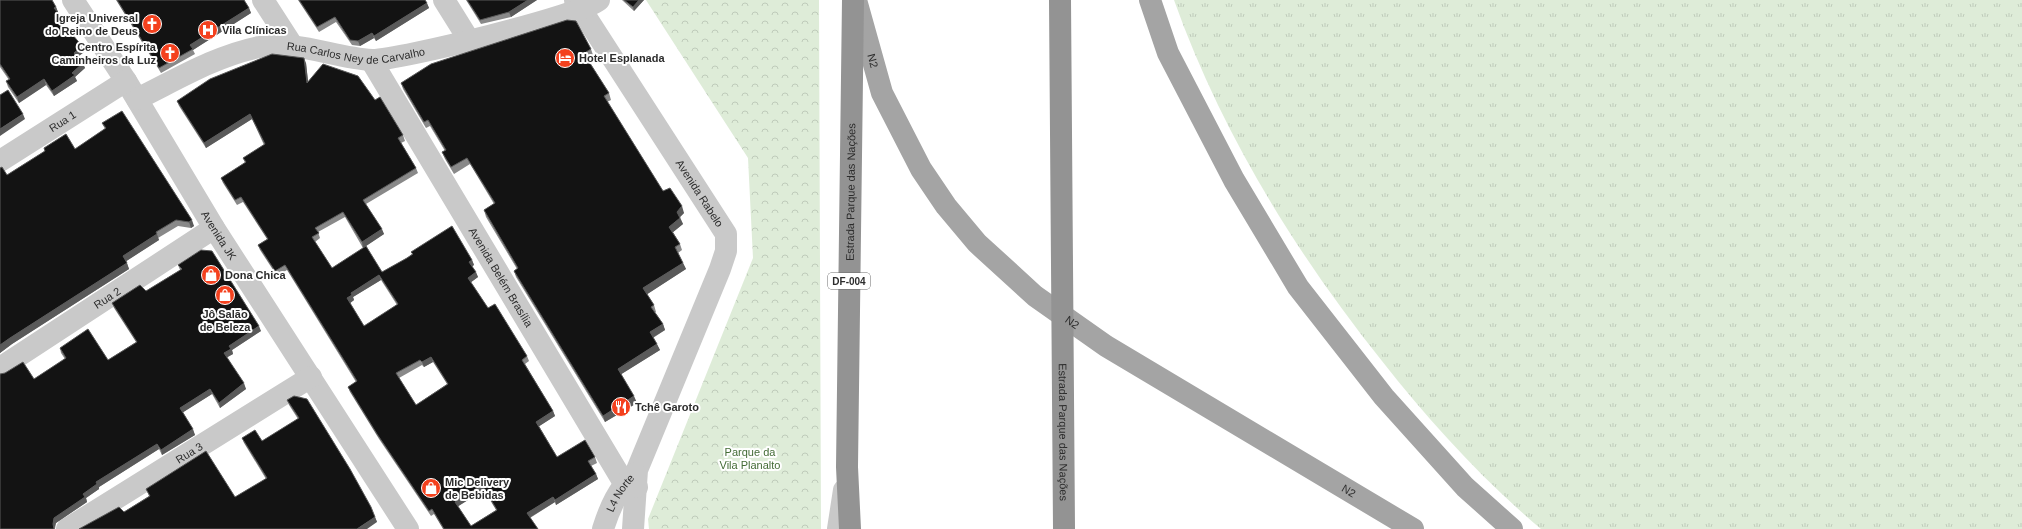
<svg xmlns="http://www.w3.org/2000/svg" width="2022" height="529" viewBox="0 0 2022 529" font-family="Arial,sans-serif">
<defs>
<pattern id="grass-tufts" width="24" height="20" patternUnits="userSpaceOnUse"><rect width="24" height="20" fill="#deecd8"/><path d="M3 7l-1-3M5 7V3M7 7l1-3M15 17l-1-3M17 17v-4M19 17l1-3" fill="none" stroke="#bfcbba"/></pattern>
<pattern id="park-crowns" width="20" height="18" patternUnits="userSpaceOnUse"><rect width="20" height="18" fill="#deecd8"/><path d="M2 6a3 3 0 1 1 6 0M12 15a3 3 0 1 1 6 0" fill="none" stroke="#bfcbba"/></pattern>
</defs>
<rect width="100%" height="100%" fill="#fff"/>
<path fill="url(#grass-tufts)" d="M 1174,0 L 2022,0 L 2022,529 L 1541,529 C 1482,479 1430,422 1382,361 C 1295,252 1221,132 1174,0 Z"/>
<path fill="url(#park-crowns)" d="M 646,0 L 819,0 L 821,529 L 649,529 L 648,519 L 753,258 L 748,158 Z"/>
<g fill="none" stroke-linecap="round" stroke-linejoin="round">
<g stroke="#c9c9c9" stroke-width="22">
<path id="s1" d="M 73,0 L 126,81 L 214,228 L 408,529"/>
<path d="M 263,0 L 292,45"/>
<path d="M 444,0 L 469,40"/>
<path id="s2" d="M 575,0 L 726,234 L 726,251 L 720,269 L 637,470 L 633,529"/>
<path id="s3" d="M 371,60 L 624,483 L 637,487"/>
<path id="s4" d="M 137,99 C 176,80 215,56 259,47 C 298,40 334,58 372,60 C 399,60 584,15 599,0"/>
<path id="s5" d="M 0,161 L 126,81"/>
<path id="s6" d="M 0,368 L 214,228"/>
<path id="s7" d="M 67,529 L 311,377"/>
<path id="s8" d="M 603,529 C 610,507 618,489 635,473"/>
<path d="M 838,529 L 844,490"/>
</g>
<g stroke="#a4a4a4" stroke-width="22">
<path id="s9" d="M 856,0 L 882,93 L 921,169 L 946,206 L 977,243 L 1035,296 L 1106,346 L 1413,529"/>
<path d="M 1150,0 L 1168,53 L 1234,180 L 1298,287 L 1384,397 L 1465,487 L 1512,529"/>
</g>
<g stroke="#939393" stroke-width="22">
<path id="s10" d="M 1060,0 L 1064,529"/>
<path id="s11" d="M 850,529 L 847,467 L 853,0"/>
</g>
</g>
<path fill="#898989" fill-rule="evenodd" d="M 0,0 L 56,7 L 58,12 L 58,13 L 64,20 L 65,26 L 82,46 L 84,52 L 78,57 L 85,68 L 75,77 L 77,81 L 54,96 L 46,85 L 19,103 L 8,87 L 6,81 L 9,80 L 0,67 Z
M 116,0 L 244,0 L 249,8 L 251,13 L 193,50 L 195,54 L 161,73 Z
M 298,0 L 425,0 L 429,8 L 376,41 L 374,38 L 360,46 L 352,45 L 336,22 L 319,32 Z
M 466,0 L 537,0 L 511,17 L 481,24 Z
M 622,0 L 644,0 L 634,11 Z
M 591,49 L 593,55 L 589,57 L 591,62 L 590,63 L 609,93 L 611,100 L 607,102 L 663,191 L 684,213 L 680,217 L 683,224 L 673,232 L 680,244 L 682,250 L 678,253 L 686,269 L 647,294 L 654,305 L 656,312 L 655,312 L 663,324 L 665,330 L 653,338 L 660,350 L 621,374 L 637,403 L 605,422 L 516,277 L 514,271 L 517,269 L 486,217 L 484,210 L 494,204 L 470,164 L 454,174 L 445,159 L 442,152 L 445,151 L 430,126 L 426,128 L 403,89 L 401,83 Z
M 306,63 L 308,82 L 375,100 L 403,135 L 405,141 L 401,143 L 416,168 L 418,173 L 366,204 L 384,234 L 363,248 L 345,217 L 318,232 L 320,238 L 315,242 L 332,268 L 382,272 L 407,258 L 412,254 L 411,252 L 472,260 L 474,265 L 472,266 L 478,277 L 471,282 L 488,308 L 527,356 L 529,361 L 525,364 L 553,411 L 555,416 L 539,426 L 557,457 L 595,457 L 597,463 L 591,466 L 596,474 L 598,479 L 556,505 L 555,502 L 530,518 L 538,529 L 443,529 L 434,514 L 431,516 L 379,439 L 350,392 L 348,387 L 356,382 L 287,270 L 277,276 L 260,250 L 258,245 L 267,239 L 243,202 L 237,205 L 223,183 L 221,178 L 245,163 L 243,158 L 264,145 L 252,119 L 206,148 L 179,106 L 177,101 ZM 381,280 L 397,305 L 364,326 L 350,303 L 354,300 L 353,297 ZM 433,362 L 447,384 L 416,405 L 399,378 L 422,365 L 424,367 ZM 484,490 L 496,510 L 471,526 L 458,506 Z
M 102,123 L 194,226 L 191,228 L 178,226 L 158,238 L 159,240 L 126,261 L 129,269 L 12,344 L 0,353 L 0,168 L 7,175 L 45,151 L 44,148 L 75,149 L 105,129 Z
M 178,265 L 261,331 L 232,350 L 233,354 L 227,357 L 246,389 L 220,408 L 212,394 L 183,412 L 195,435 L 162,455 L 159,449 L 99,487 L 99,489 L 86,498 L 87,502 L 56,523 L 55,529 L 0,529 L 34,379 L 65,359 L 61,353 L 60,348 L 108,360 L 136,342 L 114,308 L 112,303 L 146,291 L 180,270 Z
M 287,400 L 375,517 L 377,522 L 124,512 L 149,496 L 146,489 L 235,497 L 266,479 L 244,443 L 242,438 L 262,441 L 298,419 L 289,405 Z"/>
<path fill="#5a5a5a" d="M 528,0 L 537,0 L 511,17 L 509,12 Z
M 639,0 L 644,0 L 634,11 L 633,7 Z
M 427,3 L 429,8 L 376,41 L 374,36 Z
M 56,7 L 58,12 L 56,14 L 54,8 Z
M 249,8 L 251,13 L 193,50 L 190,45 Z
M 372,33 L 374,38 L 360,46 L 358,41 Z
M 82,46 L 84,52 L 76,58 L 74,53 Z
M 304,58 L 306,63 L 309,89 L 307,83 Z
M 83,63 L 85,68 L 75,77 L 77,81 L 54,96 L 52,91 Z
M 44,79 L 46,85 L 19,103 L 17,97 Z
M 23,114 L 25,119 L 0,136 L 0,129 Z
M 250,114 L 252,119 L 206,148 L 204,143 Z
M 682,206 L 684,213 L 679,218 L 677,212 Z
M 680,218 L 683,224 L 672,233 L 669,227 Z
M 192,220 L 194,226 L 191,228 L 189,222 Z
M 382,229 L 384,234 L 363,248 L 362,242 Z
M 157,234 L 159,240 L 125,262 L 123,256 Z
M 472,260 L 474,265 L 471,267 L 469,262 Z
M 127,263 L 129,269 L 12,344 L 0,353 L 0,345 L 10,338 Z
M 683,263 L 686,269 L 646,295 L 643,288 Z
M 476,272 L 478,277 L 470,283 L 468,278 Z
M 379,275 L 381,280 L 353,297 L 354,300 L 349,304 L 347,298 L 351,293 Z
M 663,324 L 665,330 L 652,338 L 650,332 Z
M 259,326 L 261,331 L 232,350 L 233,354 L 226,358 L 224,353 L 229,346 Z
M 657,344 L 660,350 L 620,375 L 618,369 Z
M 431,357 L 433,362 L 424,367 L 422,362 Z
M 244,383 L 246,389 L 220,408 L 219,403 Z
M 210,389 L 212,394 L 182,413 L 180,408 Z
M 634,396 L 637,403 L 605,422 L 603,416 Z
M 553,411 L 555,416 L 538,427 L 536,422 Z
M 193,429 L 195,435 L 162,455 L 161,450 Z
M 157,444 L 159,449 L 99,487 L 99,489 L 86,498 L 87,502 L 56,523 L 54,529 L 53,524 L 54,518 L 96,482 Z
M 596,474 L 598,479 L 556,505 L 555,500 Z
M 482,485 L 484,490 L 457,507 L 455,502 Z
M 553,497 L 555,502 L 529,518 L 527,513 Z
M 375,517 L 377,522 L 367,529 L 357,529 Z"/>
<path fill="#131313" stroke="#5a5a5a" fill-rule="evenodd" d="M 0,0 L 52,0 L 56,7 L 54,8 L 64,20 L 62,22 L 82,46 L 74,53 L 83,63 L 72,73 L 75,75 L 52,91 L 44,79 L 17,97 L 6,81 L 10,79 L 0,64 Z
M 117,0 L 244,0 L 249,8 L 190,45 L 193,49 L 159,68 Z
M 299,0 L 425,0 L 427,3 L 374,36 L 372,33 L 358,41 L 350,40 L 335,17 L 317,27 Z
M 467,0 L 528,0 L 509,12 L 480,20 Z
M 624,0 L 639,0 L 633,7 Z
M 567,20 L 576,21 L 591,49 L 586,52 L 589,56 L 586,57 L 609,93 L 604,96 L 663,191 L 670,188 L 682,206 L 677,212 L 680,218 L 669,227 L 680,244 L 675,247 L 683,263 L 643,288 L 654,305 L 651,307 L 663,324 L 650,332 L 657,344 L 618,369 L 634,396 L 603,416 L 514,271 L 518,268 L 484,210 L 495,203 L 467,158 L 451,167 L 442,152 L 446,150 L 428,120 L 424,122 L 401,83 L 431,64 Z
M 272,54 L 304,58 L 307,83 L 323,64 L 358,76 L 375,100 L 380,97 L 403,135 L 398,138 L 416,168 L 363,200 L 382,229 L 362,242 L 343,212 L 315,228 L 319,233 L 312,237 L 332,268 L 366,246 L 382,272 L 407,258 L 413,254 L 411,252 L 452,226 L 472,260 L 469,262 L 476,272 L 468,278 L 488,308 L 495,304 L 527,356 L 522,360 L 553,411 L 536,422 L 557,457 L 585,440 L 595,457 L 588,461 L 596,474 L 555,500 L 553,497 L 527,513 L 538,529 L 444,529 L 432,509 L 429,511 L 377,434 L 348,387 L 357,381 L 285,265 L 275,271 L 258,245 L 268,239 L 241,197 L 235,200 L 221,178 L 246,162 L 243,158 L 265,144 L 250,114 L 204,143 L 177,101 L 210,79 ZM 379,275 L 398,304 L 364,326 L 347,298 L 352,295 L 351,293 ZM 431,357 L 448,384 L 416,405 L 396,373 L 420,360 L 422,362 ZM 482,485 L 497,510 L 471,526 L 455,502 Z
M 8,90 L 23,114 L 0,129 L 0,95 Z
M 122,111 L 192,220 L 189,222 L 176,220 L 156,232 L 157,234 L 123,256 L 127,263 L 10,338 L 0,345 L 0,168 L 2,167 L 7,175 L 45,151 L 44,148 L 66,134 L 75,149 L 106,128 L 102,123 Z
M 201,250 L 212,251 L 259,326 L 229,346 L 231,349 L 224,353 L 244,383 L 219,403 L 210,389 L 180,408 L 193,429 L 161,450 L 157,444 L 96,482 L 97,484 L 83,494 L 85,497 L 54,518 L 53,524 L 54,529 L 0,529 L 0,374 L 5,373 L 23,362 L 34,379 L 66,358 L 60,348 L 88,329 L 108,360 L 137,342 L 112,303 L 140,285 L 146,291 L 182,269 L 178,265 Z
M 294,396 L 307,399 L 350,469 L 371,507 L 375,517 L 357,529 L 79,529 L 119,507 L 124,512 L 150,496 L 146,489 L 206,451 L 235,497 L 267,478 L 242,438 L 255,430 L 262,441 L 299,418 L 287,400 Z"/>
<defs>
<g id="church-disc" transform="scale(1)"><circle r="9.5" fill="#f4411e" stroke="#fff"/><path d="M-1.2-6h2.4v3.5h3.3v2.4h-3.3V6h-2.4V-.1h-3.3v-2.4h3.3Z" fill="#fff"/></g>
<g id="hospital-disc" transform="scale(1)"><circle r="9.5" fill="#f4411e" stroke="#fff"/><path d="M-5-5h3v3.5h4V-5h3V5h-3V1.5h-4V5h-3Z" fill="#fff"/></g>
<g id="hotel-disc" transform="scale(1)"><circle r="9.5" fill="#f4411e" stroke="#fff"/><path d="M-6-4.5h1.5V1H6V5H4.5V3h-9V5H-6ZM-4 0a1.8 1.8 0 1 1 3.6 0ZM.5 0V-2.5h3Q6-2.5 6 0Z" fill="#fff"/></g>
<g id="shop-disc" transform="scale(1)"><circle r="9.5" fill="#f4411e" stroke="#fff"/><path d="M-5-2.5h2.3a2.7 3.5 0 0 1 5.4 0H5L5.5 6h-11ZM-1.5-2.5h3a1.5 2.3 0 0 0-3 0Z" fill="#fff"/></g>
<g id="restaurant-disc" transform="scale(1)"><circle r="9.5" fill="#f4411e" stroke="#fff"/><path d="M-5-6h1v4h1v-4h1v4h1v-4h1v5L-1.5 .5V6h-2V.5L-5-1ZM5-6V6H3V1.5H1.5Q1.5-4 5-6Z" fill="#fff"/></g>
</defs>
<g fill-rule="evenodd">
<use href="#church-disc" x="152" y="24"/>
<use href="#hospital-disc" x="208" y="30"/>
<use href="#church-disc" x="170" y="53"/>
<use href="#hotel-disc" x="565" y="58"/>
<use href="#shop-disc" x="211" y="275"/>
<use href="#shop-disc" x="225" y="295"/>
<use href="#restaurant-disc" x="621" y="407"/>
<use href="#shop-disc" x="431" y="488"/>
</g>
<g text-anchor="middle" stroke-width="4" stroke-linejoin="round" paint-order="stroke">
<rect fill="#fff" stroke="#6b6b6b" stroke-width="1" x="828" y="273" width="42" height="16" rx="3"/>
<g font-size="10" font-weight="bold" fill="#2c2c2c">
<text x="849" y="285">DF-004</text>
</g>
<g font-size="11" font-weight="bold" fill="#2c2c2c" stroke="#fff" text-anchor="start">
<text x="138" y="22" text-anchor="end">Igreja Universal<tspan x="138" dy="13">do Reino de Deus</tspan></text>
<text x="222" y="34">Vila Clínicas</text>
<text x="156" y="51" text-anchor="end">Centro Espírita<tspan x="156" dy="13">Caminheiros da Luz</tspan></text>
<text x="579" y="62">Hotel Esplanada</text>
<text x="225" y="279">Dona Chica</text>
<text x="225" y="318" text-anchor="middle">Jô Salão<tspan x="225" dy="13">de Beleza</tspan></text>
<text x="635" y="411">Tchê Garoto</text>
<text x="445" y="486">Mic Delivery<tspan x="445" dy="13">de Bebidas</tspan></text>
</g>
<g font-size="11" fill="#2c2c2c" stroke="#fff">
<text dy="4" stroke="none"><textPath href="#s4" startOffset="231">Rua Carlos Ney de Carvalho</textPath></text>
<text dy="4" stroke="none"><textPath href="#s9" startOffset="63">N2</textPath></text>
<text dy="4" stroke="none"><textPath href="#s5" startOffset="74">Rua 1</textPath></text>
<text dy="4" stroke="none"><textPath href="#s2" startOffset="230">Avenida Rabelo</textPath></text>
<text dy="4" stroke="none"><textPath href="#s11" startOffset="337">Estrada Parque das Nações</textPath></text>
<text dy="4" stroke="none"><textPath href="#s1" startOffset="277">Avenida JK</textPath></text>
<text dy="4" stroke="none"><textPath href="#s3" startOffset="253">Avenida Belém Brasília</textPath></text>
<text dy="4" stroke="none"><textPath href="#s6" startOffset="128">Rua 2</textPath></text>
<text dy="4" stroke="none"><textPath href="#s9" startOffset="399">N2</textPath></text>
<text dy="4" stroke="none"><textPath href="#s10" startOffset="432">Estrada Parque das Nações</textPath></text>
<text dy="4" stroke="none"><textPath href="#s7" startOffset="144">Rua 3</textPath></text>
<text dy="4" stroke="none"><textPath href="#s9" startOffset="723">N2</textPath></text>
<text dy="4" stroke="none"><textPath href="#s8" startOffset="40">L4 Norte</textPath></text>
</g>
<g font-size="11" fill="#436b36" stroke="#fff">
<text x="750" y="456">Parque da<tspan x="750" dy="13">Vila Planalto</tspan></text>
</g>
</g>
</svg>
